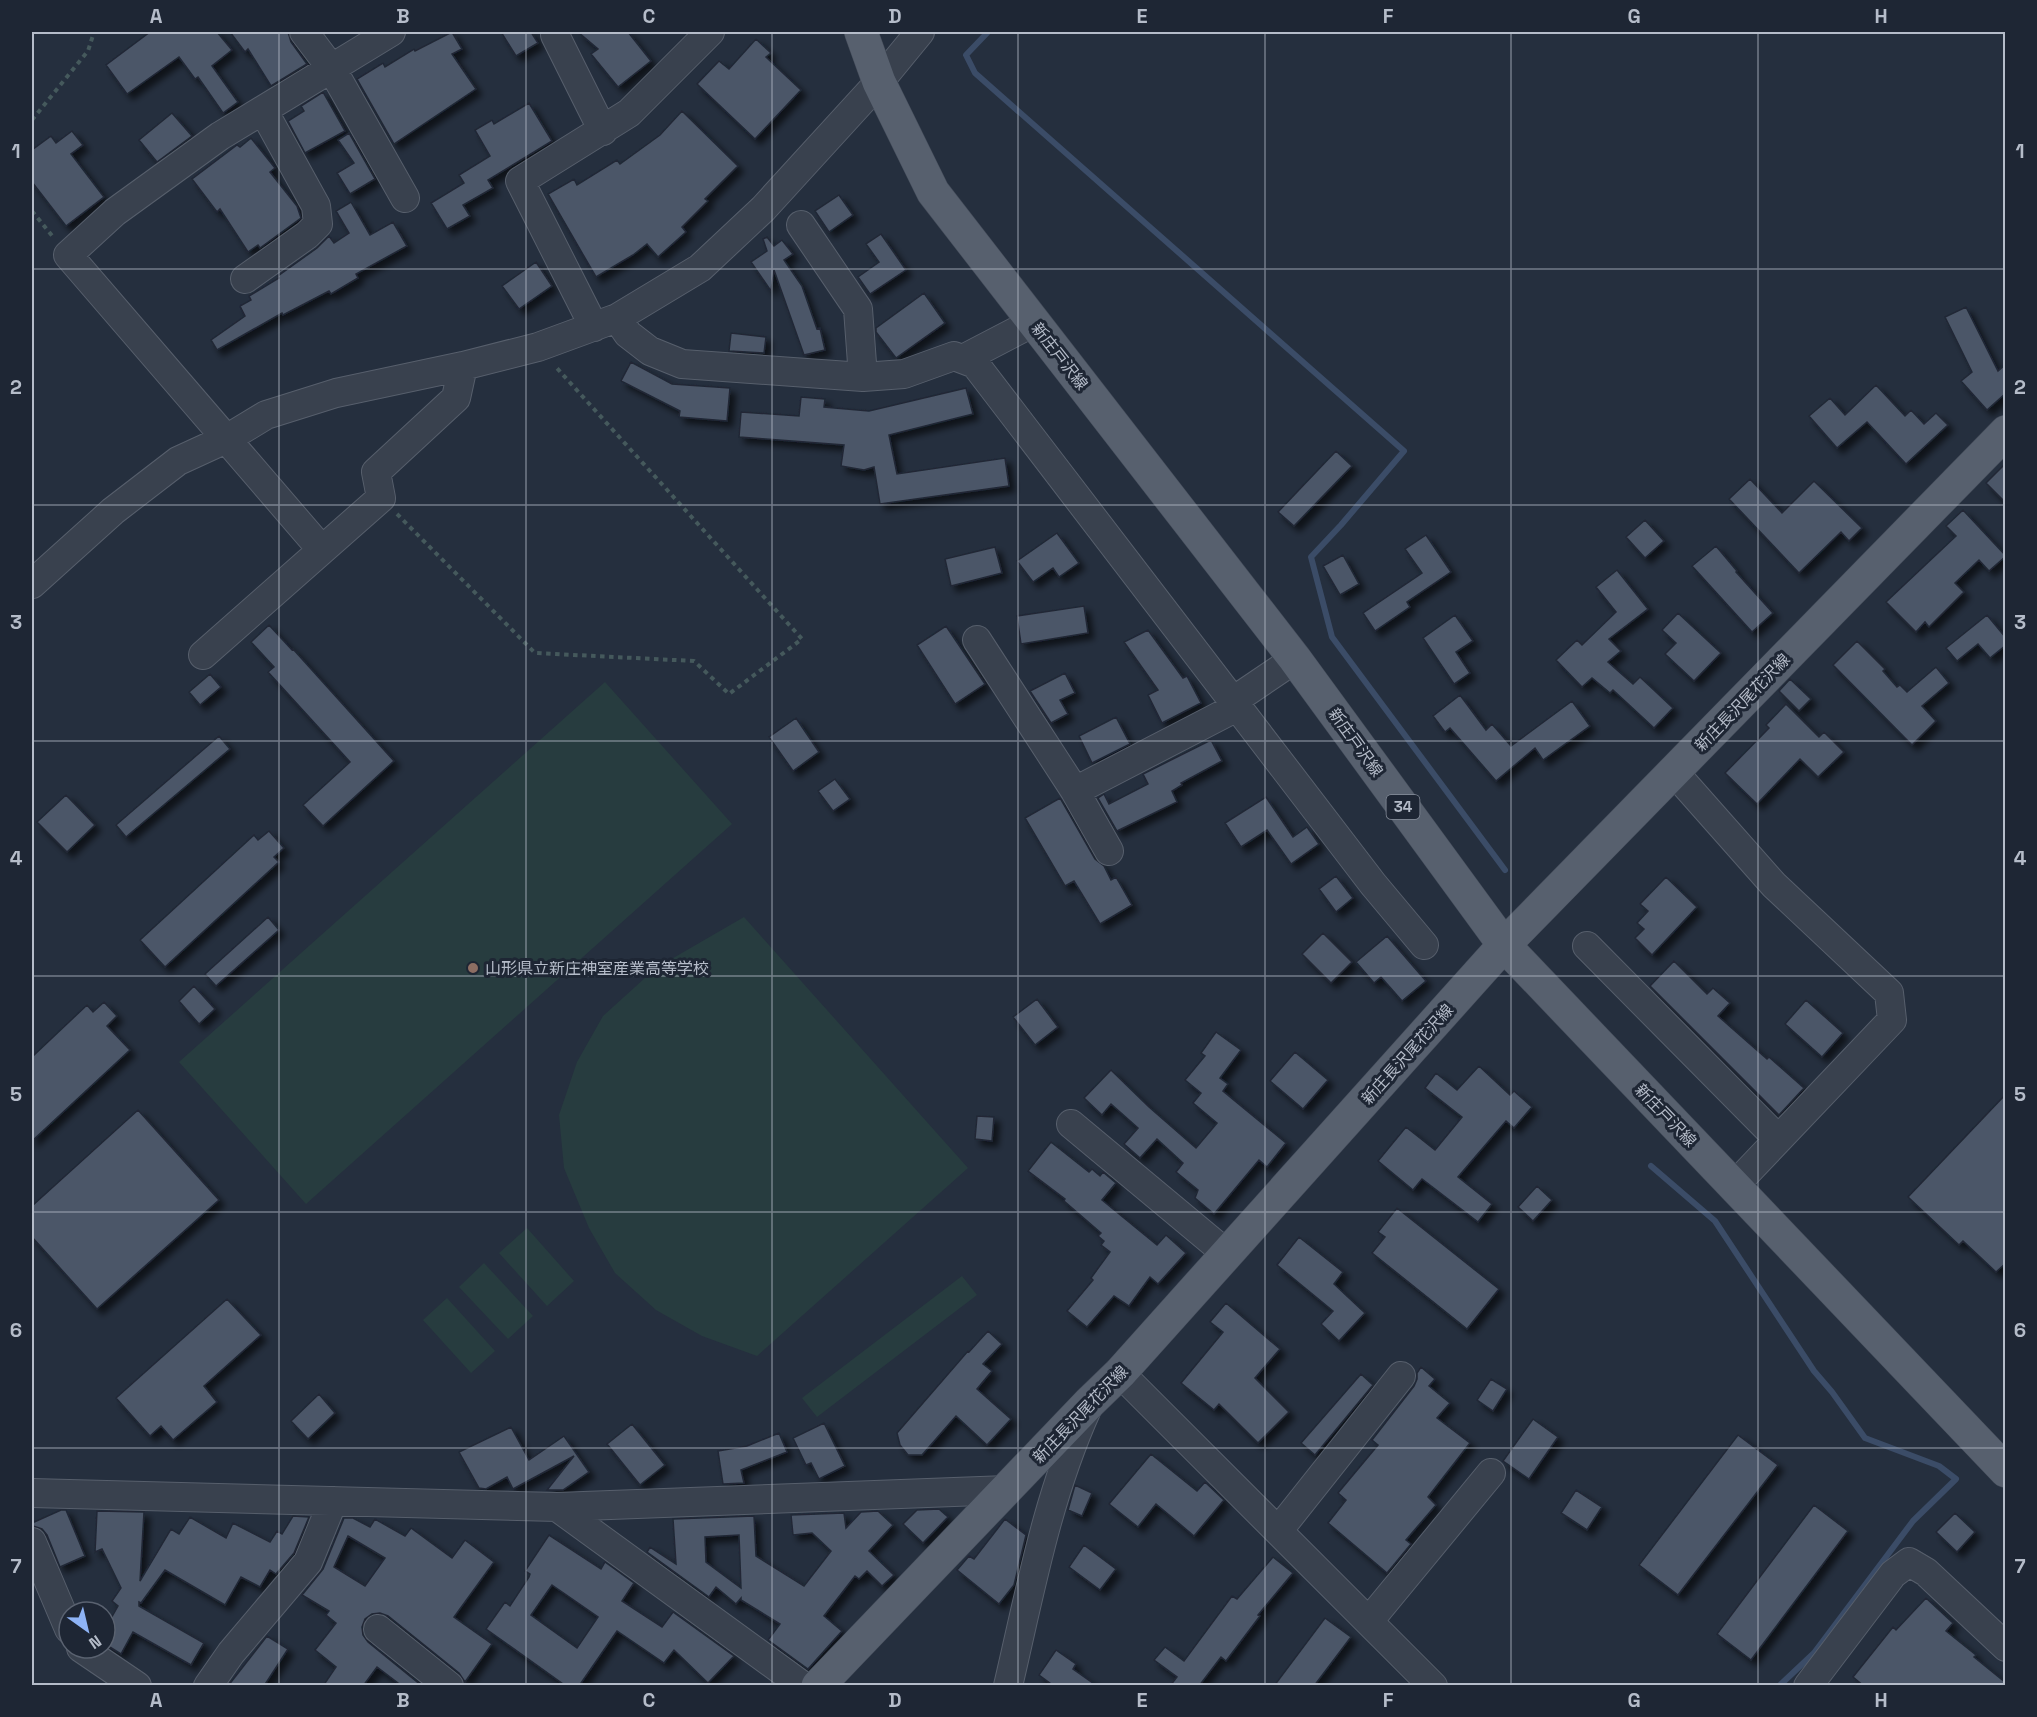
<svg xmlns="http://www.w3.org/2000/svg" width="2037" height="1717" viewBox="0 0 2037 1717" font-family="'Space Grotesk','Noto Sans JP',sans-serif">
<defs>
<filter id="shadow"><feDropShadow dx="5.5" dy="5.5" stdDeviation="3" flood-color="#0009"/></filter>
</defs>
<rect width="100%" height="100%" fill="#252f3e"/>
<path fill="#273c3f" d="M 605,682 L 732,824 L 306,1204 L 179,1062 Z
M 744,917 L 968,1168 L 757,1356 L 702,1336 L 656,1310 L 615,1273 L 589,1228 L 564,1168 L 559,1115 L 577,1062 L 603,1016 L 656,968 Z
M 527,1228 L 574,1281 L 547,1306 L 499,1253 Z
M 484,1263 L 533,1316 L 508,1339 L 459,1287 Z
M 962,1276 L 977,1295 L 817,1417 L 802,1398 Z
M 447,1298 L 495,1351 L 471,1373 L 423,1320 Z"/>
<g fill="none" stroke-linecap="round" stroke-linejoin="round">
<path stroke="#3b4c67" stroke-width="6" d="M 988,32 L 966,55 L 975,73 L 1404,451 L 1341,525 L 1311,557 L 1332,637 L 1505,870
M 1651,1166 L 1715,1221 L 1814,1371 L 1832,1392 L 1865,1438 L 1939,1466 L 1956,1479 L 1913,1521 L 1814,1653 L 1779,1686"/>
</g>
<path fill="#4b5667" stroke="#202836" stroke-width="1.5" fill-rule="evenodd" filter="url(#shadow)" d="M 150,32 L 217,32 L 232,50 L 212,66 L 238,102 L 223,113 L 198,77 L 195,79 L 179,57 L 127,94 L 106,65 Z
M 230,32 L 288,32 L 291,42 L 307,64 L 271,86 L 248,49 L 245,52 Z
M 452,32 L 462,49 L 452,54 L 476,89 L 394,144 L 357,79 L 383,63 L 385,67 L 414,49 L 415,51 Z
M 501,32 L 531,32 L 538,43 L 516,56 Z
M 578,32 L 628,32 L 651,61 L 618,87 L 591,54 L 598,49 Z
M 756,39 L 771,53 L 766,57 L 801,90 L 755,139 L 697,84 L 719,61 L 729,69 Z
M 323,92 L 345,131 L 305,153 L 288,121 L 304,111 L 301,106 Z
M 529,103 L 552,141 L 488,180 L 493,188 L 463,205 L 470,216 L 447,229 L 431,203 L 464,183 L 459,175 L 490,156 L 475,130 L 492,120 L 494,124 Z
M 682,111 L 738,166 L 705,199 L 708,201 L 682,227 L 686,232 L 658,257 L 647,244 L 633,255 L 596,277 L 548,194 L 574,179 L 577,185 L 617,160 L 620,164 L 660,135 Z
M 172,113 L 192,136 L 157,162 L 139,140 Z
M 72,131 L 83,145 L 71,154 L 104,197 L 66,226 L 32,182 L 32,150 L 51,136 L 56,143 Z
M 349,133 L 375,179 L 350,194 L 337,173 L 354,163 L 338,140 Z
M 251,138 L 275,168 L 270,172 L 297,206 L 301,218 L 260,248 L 258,245 L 248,252 L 220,209 L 217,212 L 192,179 L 237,145 L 240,147 Z
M 839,195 L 853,215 L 829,232 L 815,211 Z
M 351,202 L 370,235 L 393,222 L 407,246 L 356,274 L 358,278 L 331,294 L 329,291 L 283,315 L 282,313 L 217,350 L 211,340 L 245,316 L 240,306 L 251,300 L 249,296 L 279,278 L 278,276 L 317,248 L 329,236 L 334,243 L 349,233 L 336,211 Z
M 881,234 L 906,270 L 870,294 L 858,277 L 879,262 L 866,244 Z
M 767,237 L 774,246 L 782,240 L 793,254 L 784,260 L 802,286 L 817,329 L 820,328 L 825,350 L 804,355 L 774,270 L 771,291 L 751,262 L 767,251 L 763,239 Z
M 536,262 L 552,286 L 519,309 L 502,286 Z
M 924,293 L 945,323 L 896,358 L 876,332 L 876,328 Z
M 1966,307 L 1998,371 L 2006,364 L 2006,393 L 1987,410 L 1961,381 L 1972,372 L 1945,317 Z
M 731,333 L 766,337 L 764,353 L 729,351 Z
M 631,362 L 672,384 L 730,388 L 727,421 L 679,417 L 680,411 L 621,381 Z
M 1876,385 L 1905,416 L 1911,410 L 1924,424 L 1936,413 L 1948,425 L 1906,464 L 1867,422 L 1837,448 L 1809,416 L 1830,398 L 1845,415 Z
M 966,388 L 973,414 L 889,435 L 897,474 L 1005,458 L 1009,486 L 880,504 L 874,467 L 864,470 L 841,466 L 844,445 L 739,437 L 741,412 L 799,416 L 801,397 L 825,399 L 824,407 L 869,411 Z
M 1336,451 L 1352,466 L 1294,526 L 1278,512 Z
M 2006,463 L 2006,503 L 1986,483 Z
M 1750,479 L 1782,513 L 1814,481 L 1862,528 L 1849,541 L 1841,532 L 1799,573 L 1729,499 Z
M 1963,510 L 2006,556 L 1989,571 L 1979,560 L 1955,583 L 1964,592 L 1929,627 L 1925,622 L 1916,632 L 1886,602 L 1956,536 L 1946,526 Z
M 1645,520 L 1664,541 L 1645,558 L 1626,537 Z
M 1057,533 L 1079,563 L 1059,577 L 1053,568 L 1033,582 L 1017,561 Z
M 1426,535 L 1451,572 L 1407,602 L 1410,607 L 1375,631 L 1363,613 L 1422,573 L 1405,549 Z
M 1716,546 L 1737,571 L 1736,572 L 1773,613 L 1752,632 L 1692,566 Z
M 995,547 L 1002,573 L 951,586 L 945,559 Z
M 1343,555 L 1359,584 L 1340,595 L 1323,566 Z
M 1617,570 L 1648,609 L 1609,639 L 1621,651 L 1608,662 L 1633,684 L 1640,677 L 1673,708 L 1654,728 L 1613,690 L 1610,693 L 1592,678 L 1582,687 L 1556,660 L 1577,640 L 1582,645 L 1616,612 L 1596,587 Z
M 1084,606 L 1088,633 L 1021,644 L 1017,616 Z
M 1678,613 L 1721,653 L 1694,681 L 1665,654 L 1676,643 L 1662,630 Z
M 1455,615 L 1473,641 L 1456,652 L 1470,673 L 1454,684 L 1423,638 Z
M 1987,615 L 2006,638 L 2006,645 L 1990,658 L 1978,644 L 1957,661 L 1946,648 Z
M 269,625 L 292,650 L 293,649 L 394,761 L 323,826 L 303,805 L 350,762 L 268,672 L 274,667 L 251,642 Z
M 946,626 L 985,684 L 955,704 L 917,645 Z
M 1148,630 L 1183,678 L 1187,676 L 1201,703 L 1162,723 L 1148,695 L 1158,690 L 1124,642 Z
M 1857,641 L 1885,669 L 1883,671 L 1897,687 L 1900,685 L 1907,692 L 1936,667 L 1949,683 L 1922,706 L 1936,721 L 1912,745 L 1833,665 Z
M 1065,673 L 1075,693 L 1060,700 L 1068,714 L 1051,723 L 1030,691 Z
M 210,674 L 221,687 L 200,705 L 189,692 Z
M 1790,679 L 1811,699 L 1799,711 L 1779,691 Z
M 1460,695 L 1486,730 L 1492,724 L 1511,746 L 1572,701 L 1590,726 L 1543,760 L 1535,748 L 1496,781 L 1450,728 L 1445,732 L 1433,716 Z
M 1786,704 L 1819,737 L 1824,732 L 1844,752 L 1818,777 L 1800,759 L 1757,804 L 1725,773 L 1769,728 L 1766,725 Z
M 1116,717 L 1130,744 L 1092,763 L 1079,736 Z
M 796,718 L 819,752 L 793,771 L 769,737 Z
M 219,736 L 230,749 L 126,837 L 116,825 Z
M 1211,740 L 1222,761 L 1181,783 L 1182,785 L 1172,791 L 1177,802 L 1117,831 L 1098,798 L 1104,794 L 1109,804 L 1148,784 L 1143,774 Z
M 835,779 L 850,799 L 833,811 L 818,791 Z
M 66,795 L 95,825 L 67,852 L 37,822 Z
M 1266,797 L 1293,837 L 1307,827 L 1319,844 L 1291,864 L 1267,830 L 1241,847 L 1225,823 Z
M 1060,798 L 1095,859 L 1104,866 L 1111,880 L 1116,877 L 1132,905 L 1100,924 L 1074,881 L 1065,886 L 1025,818 Z
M 269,831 L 284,848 L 274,857 L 279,862 L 165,967 L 140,940 L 254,835 L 258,840 Z
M 1336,876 L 1353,898 L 1336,912 L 1319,889 Z
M 1666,877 L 1697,907 L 1652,955 L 1635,938 L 1644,929 L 1637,923 L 1648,911 L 1640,904 Z
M 268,917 L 279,930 L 216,986 L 205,974 Z
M 1323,933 L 1352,962 L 1331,983 L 1302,954 Z
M 1387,936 L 1426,981 L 1402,1001 L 1381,977 L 1374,983 L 1356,962 Z
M 1674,961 L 1707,994 L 1713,988 L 1730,1003 L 1718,1016 L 1767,1059 L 1769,1057 L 1804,1088 L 1779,1115 L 1650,986 Z
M 194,986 L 215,1009 L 199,1024 L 179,1001 Z
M 1037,999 L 1058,1027 L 1035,1045 L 1013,1017 Z
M 1806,1000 L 1843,1033 L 1822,1057 L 1785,1024 Z
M 104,1002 L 117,1016 L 107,1026 L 130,1050 L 32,1141 L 32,1057 L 87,1005 L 93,1012 Z
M 1216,1032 L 1241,1050 L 1220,1078 L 1228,1084 L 1223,1091 L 1286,1143 L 1267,1167 L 1259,1160 L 1214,1214 L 1195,1198 L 1198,1190 L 1176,1172 L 1183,1163 L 1157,1139 L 1140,1158 L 1124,1144 L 1138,1128 L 1111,1104 L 1102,1115 L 1084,1098 L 1111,1070 L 1149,1107 L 1196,1148 L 1217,1123 L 1193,1103 L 1201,1093 L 1185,1080 L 1205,1056 L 1201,1053 Z
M 1295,1052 L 1328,1080 L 1303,1109 L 1270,1081 Z
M 1479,1066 L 1510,1095 L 1514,1091 L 1532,1107 L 1514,1128 L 1506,1121 L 1458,1177 L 1492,1204 L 1478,1222 L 1422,1179 L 1413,1190 L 1378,1161 L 1406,1127 L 1435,1150 L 1462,1117 L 1425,1088 L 1436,1073 L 1457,1090 Z
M 2006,1094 L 2006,1263 L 1996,1272 L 1963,1241 L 1959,1245 L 1908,1197 Z
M 138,1110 L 219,1200 L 97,1309 L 32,1237 L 32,1206 Z
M 977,1116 L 994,1117 L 992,1141 L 975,1139 Z
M 1051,1142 L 1089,1172 L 1092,1169 L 1100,1176 L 1103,1172 L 1116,1183 L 1102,1200 L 1157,1245 L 1166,1235 L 1186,1253 L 1158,1284 L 1150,1277 L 1129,1306 L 1114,1296 L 1087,1327 L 1067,1311 L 1093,1280 L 1091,1278 L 1110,1252 L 1101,1245 L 1104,1241 L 1098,1236 L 1101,1233 L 1064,1201 L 1065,1199 L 1028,1171 Z
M 1537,1186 L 1552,1200 L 1533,1221 L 1518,1207 Z
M 1397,1208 L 1499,1289 L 1467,1329 L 1372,1253 L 1385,1237 L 1378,1232 Z
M 1299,1237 L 1343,1272 L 1334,1284 L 1365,1313 L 1339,1341 L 1321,1324 L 1333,1311 L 1277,1265 Z
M 227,1299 L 261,1335 L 204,1386 L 217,1402 L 173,1440 L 161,1426 L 150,1436 L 116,1398 Z
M 1226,1303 L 1280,1349 L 1255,1378 L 1289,1412 L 1258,1443 L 1219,1404 L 1214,1410 L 1181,1383 L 1223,1332 L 1210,1322 Z
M 988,1331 L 1002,1344 L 983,1364 L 992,1371 L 977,1389 L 1011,1419 L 987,1445 L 956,1416 L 922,1455 L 908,1455 L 900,1445 L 897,1433 L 968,1351 L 969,1352 Z
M 1421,1367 L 1435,1379 L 1429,1386 L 1450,1403 L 1437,1418 L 1470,1443 L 1428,1497 L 1436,1505 L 1406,1540 L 1411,1544 L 1387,1573 L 1328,1523 L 1346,1500 L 1338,1493 L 1378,1445 L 1372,1440 L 1414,1386 L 1417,1379 L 1417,1373 Z
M 1361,1374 L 1373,1385 L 1315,1455 L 1301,1443 Z
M 1491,1379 L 1507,1389 L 1493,1411 L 1477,1400 Z
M 319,1394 L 335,1413 L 308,1439 L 291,1421 Z
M 1533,1419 L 1558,1437 L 1529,1479 L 1503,1461 Z
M 824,1423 L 845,1466 L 819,1479 L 811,1463 L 806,1465 L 793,1438 Z
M 632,1424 L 665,1465 L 640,1485 L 607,1444 Z
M 511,1427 L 529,1460 L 564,1436 L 589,1472 L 563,1490 L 547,1490 L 574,1456 L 513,1489 L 507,1477 L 486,1489 L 479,1488 L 459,1452 Z
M 779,1433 L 787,1452 L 741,1470 L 744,1483 L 723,1484 L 718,1451 L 747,1446 Z
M 1738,1435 L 1778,1465 L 1678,1595 L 1639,1565 Z
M 1151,1454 L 1197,1491 L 1205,1482 L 1224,1500 L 1194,1536 L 1156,1504 L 1138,1527 L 1109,1504 Z
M 1075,1485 L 1092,1493 L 1082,1516 L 1068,1510 Z
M 1576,1490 L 1602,1507 L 1587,1530 L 1561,1513 Z
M 1814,1505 L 1848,1531 L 1751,1660 L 1717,1634 Z
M 939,1509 L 948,1517 L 923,1543 L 903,1524 L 917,1510 Z
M 61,1510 L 66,1510 L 85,1556 L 60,1567 L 47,1535 L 42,1529 L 33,1526 L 32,1523 Z
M 97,1511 L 144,1512 L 140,1581 L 171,1529 L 179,1534 L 190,1517 L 226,1538 L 233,1523 L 270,1542 L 277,1531 L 282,1534 L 293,1516 L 309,1517 L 294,1553 L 276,1574 L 270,1570 L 260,1587 L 241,1577 L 225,1605 L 165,1570 L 141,1603 L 139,1602 L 139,1606 L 204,1643 L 191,1665 L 133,1632 L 121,1654 L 105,1644 L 105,1629 L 118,1606 L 112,1601 L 121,1588 L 102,1549 L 95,1552 Z
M 878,1511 L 893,1525 L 869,1551 L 894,1575 L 882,1586 L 867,1571 L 859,1579 L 855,1576 L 824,1616 L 842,1631 L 808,1669 L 768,1640 L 780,1624 L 741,1600 L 741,1598 L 736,1604 L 716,1587 L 709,1597 L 647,1552 L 650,1547 L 676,1564 L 673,1519 L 754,1516 L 756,1556 L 804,1586 L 831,1551 L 812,1533 L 793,1535 L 791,1515 L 844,1513 L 846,1528 L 861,1512 ZM 739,1535 L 741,1588 L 706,1562 L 705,1537 Z
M 1955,1513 L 1975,1532 L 1957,1552 L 1936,1532 Z
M 344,1518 L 353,1518 L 370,1527 L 375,1519 L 405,1536 L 411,1528 L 452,1558 L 465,1540 L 494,1562 L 454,1617 L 492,1644 L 465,1682 L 459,1673 L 388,1616 L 380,1613 L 372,1614 L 365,1619 L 362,1627 L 363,1635 L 368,1642 L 422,1686 L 402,1686 L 377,1667 L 363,1686 L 323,1686 L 336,1667 L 315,1650 L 336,1623 L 326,1615 L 329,1611 L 302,1595 L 323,1569 ZM 348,1536 L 385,1558 L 365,1586 L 334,1567 Z
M 1005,1519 L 1026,1535 L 1014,1585 L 999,1604 L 957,1570 L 969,1556 L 974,1559 Z
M 549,1535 L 601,1569 L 605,1562 L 634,1583 L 622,1601 L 662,1627 L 673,1612 L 734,1656 L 708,1683 L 674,1650 L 664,1663 L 617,1631 L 579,1686 L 566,1686 L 486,1629 L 505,1602 L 510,1606 L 529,1577 L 530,1574 L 525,1571 ZM 552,1585 L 598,1617 L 577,1648 L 531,1615 Z
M 1084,1545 L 1116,1569 L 1100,1590 L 1069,1567 Z
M 1273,1557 L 1293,1573 L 1258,1615 L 1260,1616 L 1226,1661 L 1221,1657 L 1199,1686 L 1170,1686 L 1177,1677 L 1154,1660 L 1165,1647 L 1184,1661 L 1232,1596 L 1237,1599 Z
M 1926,1598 L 1953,1623 L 1946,1631 L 1976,1655 L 1974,1657 L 2006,1683 L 2006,1686 L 1864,1686 L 1853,1677 L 1893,1627 L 1896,1630 Z
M 1325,1618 L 1351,1637 L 1314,1686 L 1274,1686 Z
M 267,1636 L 288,1649 L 264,1686 L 228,1686 Z
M 1056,1650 L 1076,1664 L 1073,1669 L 1097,1686 L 1054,1686 L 1039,1675 Z"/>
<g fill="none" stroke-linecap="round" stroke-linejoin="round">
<g stroke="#575f6c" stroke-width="30">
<path id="minor" d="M 304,32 L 332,69 L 405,198
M 556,32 L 555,35 L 603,131
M 801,225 L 858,309 L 863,377
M 245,279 L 307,235 L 318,224 L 316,206 L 263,110
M 617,318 L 628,334 L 650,351 L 682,364 L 863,377 L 904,374 L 954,356 L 975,364 L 1373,884 L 1424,945
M 594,327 L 520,181 L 629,113 L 710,32
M 963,359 L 1034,322
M 322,550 L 68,255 L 115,212 L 220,136 L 391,32
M 32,584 L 113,511 L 178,461 L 228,438 L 266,415 L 336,393 L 463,366 L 538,347 L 617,318 L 700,268 L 763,209 L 879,82 L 920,32
M 977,640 L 1075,791 L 1109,851
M 203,655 L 381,498 L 376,472 L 456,398 L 463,366
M 1233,701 L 1295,659
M 1674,772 L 1774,885 L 1889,993 L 1892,1020 L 1734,1186
M 1075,791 L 1237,707
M 1587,946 L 1778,1139
M 1071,1124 L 1227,1254
M 1120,1373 L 1433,1686
M 32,1493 L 557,1507 L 1007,1490
M 557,1507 L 803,1686
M 1278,1531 L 1401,1376
M 32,1542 L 69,1629
M 1369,1621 L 1491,1473
M 378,1629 L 449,1686
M 81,1648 L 137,1686
M 208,1686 L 231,1653 L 308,1562 L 333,1501
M 1008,1686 C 1030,1592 1047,1498 1087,1409
M 1808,1686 L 1893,1574 L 1909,1562 L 1926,1572 L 2006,1647"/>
</g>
<g stroke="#424a58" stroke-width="34">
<path id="major" d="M 861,32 L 879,82 L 933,192 L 1295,659 L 1504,945 L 2006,1471
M 818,1686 L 1090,1402 L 1120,1373 L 1504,945 L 2006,432"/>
</g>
<path stroke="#45595c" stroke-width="4" stroke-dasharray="4.5 4.5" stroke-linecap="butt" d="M 32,120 L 88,51 L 94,32
M 32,211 L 54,238
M 397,514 L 535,653 L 694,661 L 729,694 L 802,639 L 555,366"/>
<use href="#minor" stroke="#39414e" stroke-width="28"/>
<use href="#major" stroke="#57606e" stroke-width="33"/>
</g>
<path fill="none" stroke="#b5bcc9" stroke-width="1.5" stroke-opacity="0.55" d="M 279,32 L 279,1686M 526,32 L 526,1686M 772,32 L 772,1686M 1018,32 L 1018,1686M 1265,32 L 1265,1686M 1511,32 L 1511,1686M 1758,32 L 1758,1686M 32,269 L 2006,269M 32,505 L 2006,505M 32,741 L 2006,741M 32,976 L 2006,976M 32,1212 L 2006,1212M 32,1448 L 2006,1448"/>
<circle fill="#8d6e63" stroke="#1e2634" stroke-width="2" cx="473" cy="968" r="6"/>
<g text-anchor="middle" stroke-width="6" stroke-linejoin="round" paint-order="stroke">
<rect fill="#1e2634" stroke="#888f9c" stroke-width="1.5" x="1386.5" y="795" width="33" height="24" rx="4.5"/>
<g font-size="15" font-weight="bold" fill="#b5bcc9">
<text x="1403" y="812">34</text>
</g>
<g font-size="16" fill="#b5bcc9" stroke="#1e2634">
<text transform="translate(1060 356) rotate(52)" y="6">新庄戸沢線</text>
<text transform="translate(1742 702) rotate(-46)" y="6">新庄長沢尾花沢線</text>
<text transform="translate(1356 742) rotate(54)" y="6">新庄戸沢線</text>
<text transform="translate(1407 1054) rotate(-48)" y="6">新庄長沢尾花沢線</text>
<text transform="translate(1666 1115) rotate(46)" y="6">新庄戸沢線</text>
<text transform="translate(1080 1414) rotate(-46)" y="6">新庄長沢尾花沢線</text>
</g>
<g font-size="16" fill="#b5bcc9" stroke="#1e2634" text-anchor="start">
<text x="485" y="974">山形県立新庄神室産業高等学校</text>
</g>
</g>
<rect width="2037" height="1717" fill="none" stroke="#1e2634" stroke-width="66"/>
<g transform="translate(87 1630) rotate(146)"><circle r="28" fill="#1e2634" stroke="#5a6270" stroke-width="1.5"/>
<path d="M0-4.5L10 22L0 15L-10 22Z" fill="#8eb3f5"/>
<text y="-9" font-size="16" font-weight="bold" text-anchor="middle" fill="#b5bcc9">N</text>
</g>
<rect x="33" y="33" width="1971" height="1651" fill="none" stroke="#b5bcc9" stroke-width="2"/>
<g font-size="20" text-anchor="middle" font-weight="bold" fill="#b5bcc9">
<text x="156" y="23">A</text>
<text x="403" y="23">B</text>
<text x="649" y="23">C</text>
<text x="895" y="23">D</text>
<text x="1142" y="23">E</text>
<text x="1388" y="23">F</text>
<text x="1634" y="23">G</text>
<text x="1881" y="23">H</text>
<text x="16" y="158">1</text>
<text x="2020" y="158">1</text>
<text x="16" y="394">2</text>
<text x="2020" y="394">2</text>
<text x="16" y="629">3</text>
<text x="2020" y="629">3</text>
<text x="16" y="865">4</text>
<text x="2020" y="865">4</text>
<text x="16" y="1101">5</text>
<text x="2020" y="1101">5</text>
<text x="16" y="1337">6</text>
<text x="2020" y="1337">6</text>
<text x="16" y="1573">7</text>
<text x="2020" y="1573">7</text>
<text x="156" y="1707">A</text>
<text x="403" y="1707">B</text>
<text x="649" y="1707">C</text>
<text x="895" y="1707">D</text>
<text x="1142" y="1707">E</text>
<text x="1388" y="1707">F</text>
<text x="1634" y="1707">G</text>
<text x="1881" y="1707">H</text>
</g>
</svg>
